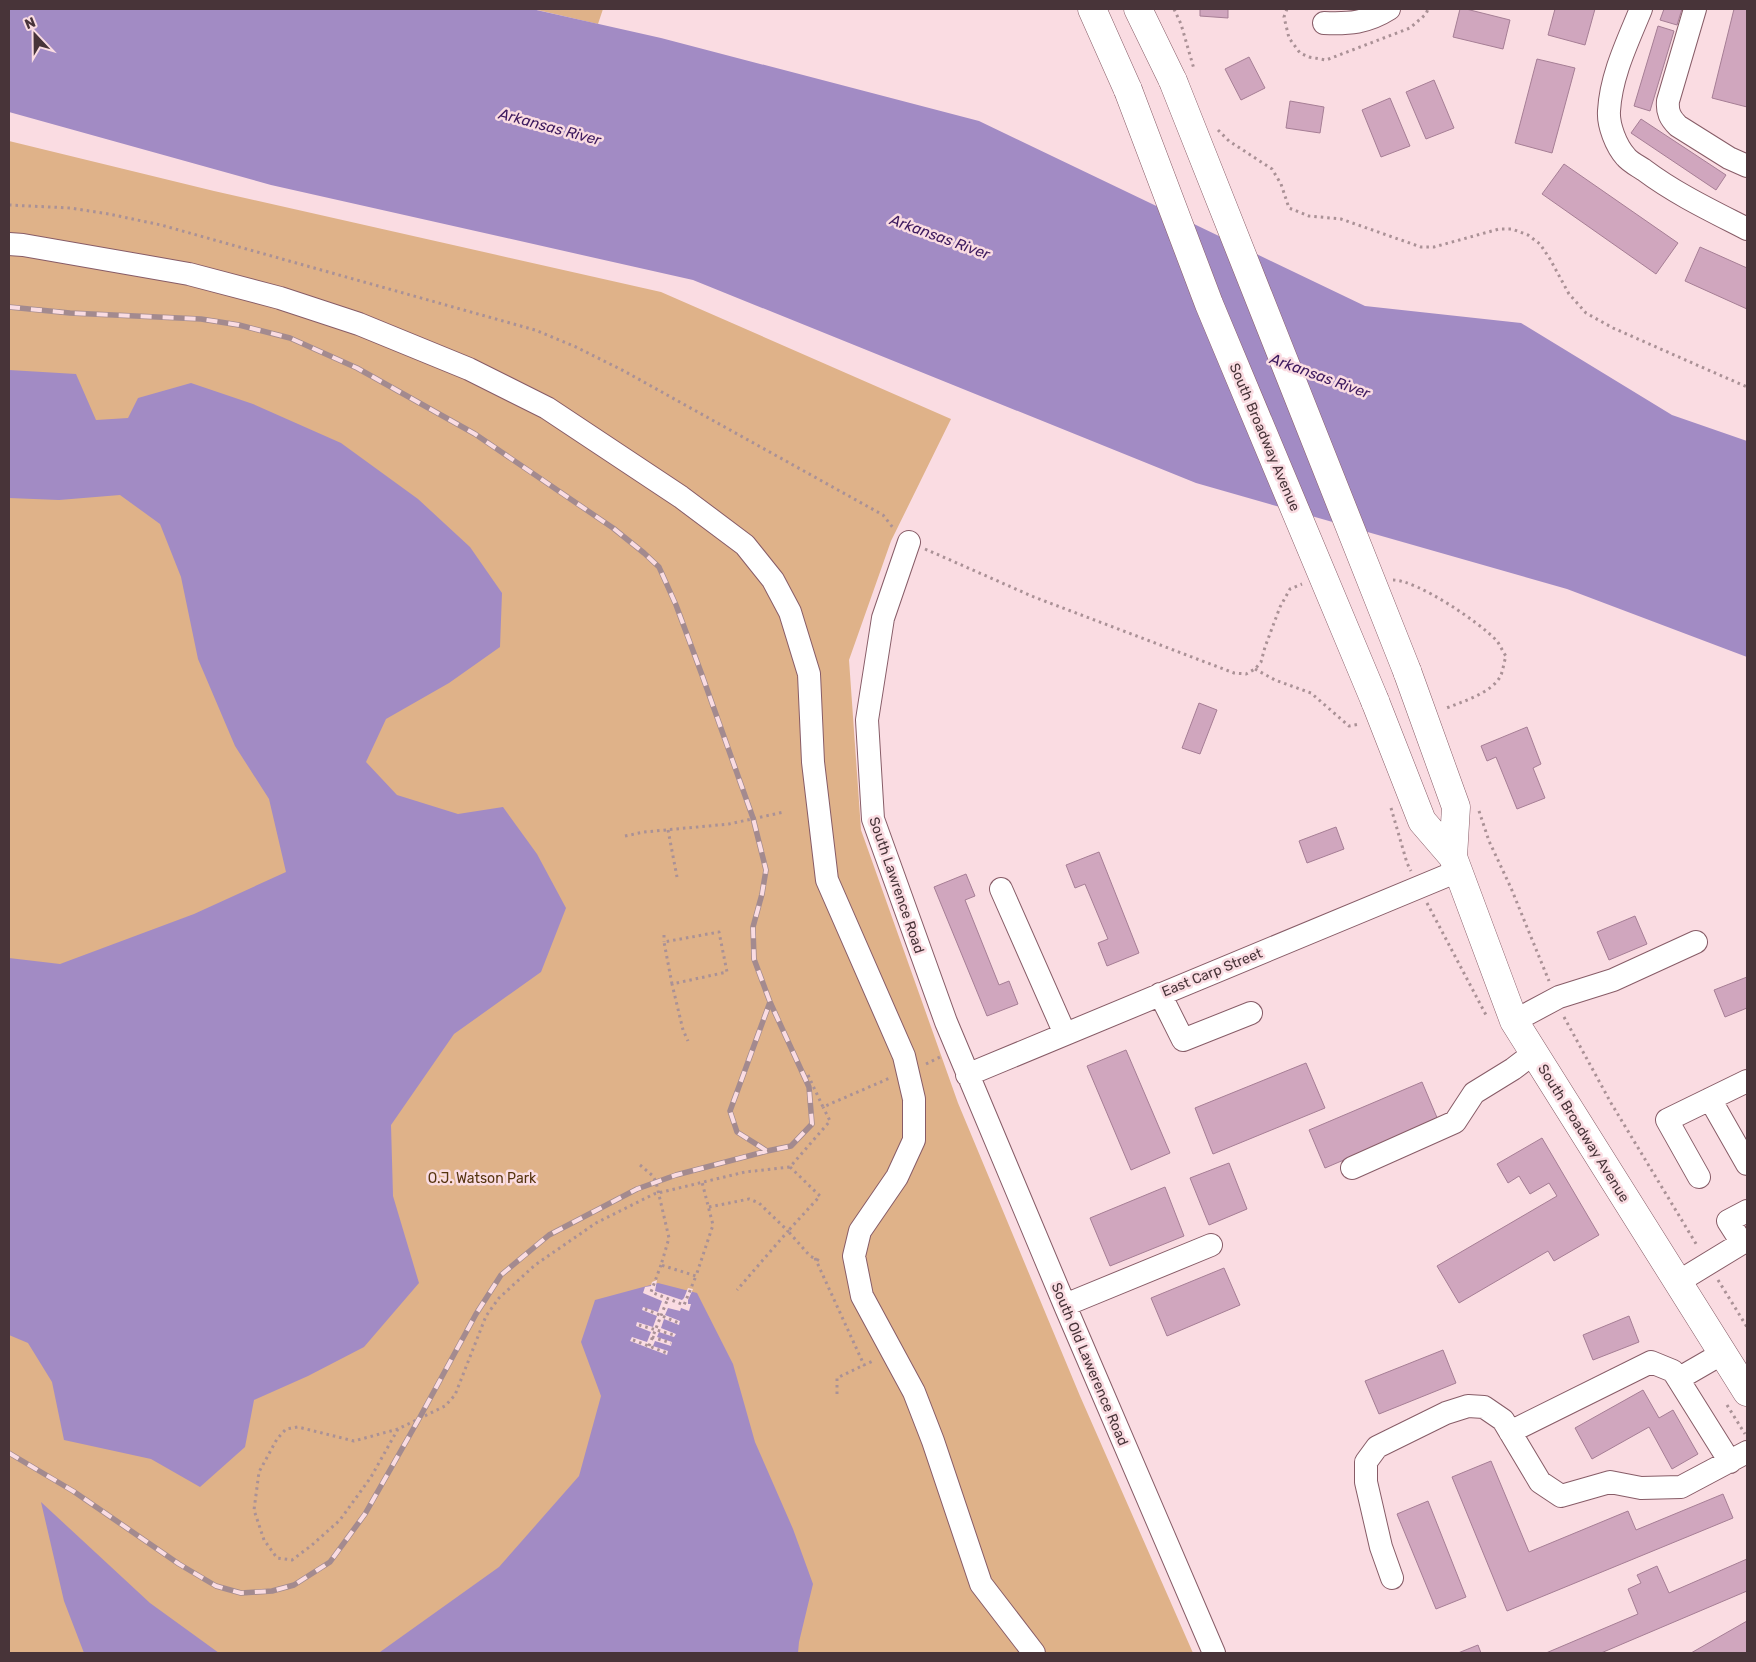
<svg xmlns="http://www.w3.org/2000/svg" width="1756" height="1662" viewBox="0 0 1756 1662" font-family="Rubik,sans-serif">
<rect width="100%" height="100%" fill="#fadce2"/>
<path fill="#dfb289" d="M 533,9 L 603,9 L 598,24 Z
M 9,141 L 214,191 L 661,292 L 951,419 L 891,541 L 849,660 L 861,830 L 958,1103 L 1080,1396 L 1193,1653 L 9,1653 Z"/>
<path fill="#a28bc4" d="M 9,9 L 532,9 L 661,38 L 979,121 L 1365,306 L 1521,323 L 1672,415 L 1747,441 L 1747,657 L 1567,589 L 1196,483 L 693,280 L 271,185 L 9,112 Z
M 9,370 L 76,374 L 96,420 L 128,418 L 138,398 L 191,383 L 253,404 L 341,443 L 418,499 L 470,547 L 502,593 L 500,647 L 449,683 L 386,719 L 366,762 L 397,795 L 458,814 L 503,807 L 537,854 L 566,908 L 541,972 L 454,1034 L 391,1125 L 393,1196 L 419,1283 L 364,1347 L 308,1376 L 254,1400 L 245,1447 L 200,1487 L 151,1459 L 64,1440 L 52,1382 L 28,1343 L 9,1335 L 9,958 L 60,964 L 194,914 L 286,872 L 269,799 L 235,746 L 198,659 L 181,577 L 160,524 L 120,495 L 59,500 L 9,498 Z
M 658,1283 L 697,1293 L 733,1364 L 755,1442 L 793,1529 L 813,1584 L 799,1642 L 798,1653 L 369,1653 L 380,1652 L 499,1567 L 579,1476 L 601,1396 L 581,1342 L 595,1300 Z
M 41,1502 L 150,1603 L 219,1653 L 84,1653 L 64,1601 Z"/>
<path fill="#fadce2" d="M 657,1280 L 655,1291 L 682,1300 L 684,1298 L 688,1288 L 693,1289 L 688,1300 L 688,1304 L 691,1304 L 689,1311 L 681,1308 L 680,1311 L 668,1308 L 665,1315 L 680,1321 L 679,1325 L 664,1319 L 661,1328 L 676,1334 L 674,1337 L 659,1332 L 657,1337 L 672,1342 L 671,1346 L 655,1341 L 653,1346 L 668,1351 L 667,1355 L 630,1341 L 632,1337 L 647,1342 L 651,1332 L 636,1326 L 637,1322 L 653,1327 L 657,1316 L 642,1310 L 643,1307 L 658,1312 L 662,1301 L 643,1293 L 645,1287 L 651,1286 L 652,1282 Z"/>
<path fill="#d0a6be" stroke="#a67e95" d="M 1200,9 L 1228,9 L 1228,18 L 1200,16 Z
M 1460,9 L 1466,9 L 1510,20 L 1503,49 L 1453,37 Z
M 1555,9 L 1595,9 L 1585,45 L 1548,35 Z
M 1664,9 L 1682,9 L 1677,25 L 1660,20 Z
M 1734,9 L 1747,9 L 1747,107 L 1712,98 Z
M 1658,26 L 1674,31 L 1650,111 L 1634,106 Z
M 1249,57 L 1265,88 L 1241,100 L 1225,69 Z
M 1537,59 L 1575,68 L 1552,153 L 1515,143 Z
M 1434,80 L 1454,128 L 1426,139 L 1406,92 Z
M 1390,98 L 1410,146 L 1381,157 L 1362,110 Z
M 1290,101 L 1324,107 L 1320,133 L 1286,128 Z
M 1641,119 L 1726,175 L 1716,190 L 1631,133 Z
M 1564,164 L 1678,243 L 1656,274 L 1542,194 Z
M 1700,247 L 1747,268 L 1747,309 L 1685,281 Z
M 1199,703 L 1217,710 L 1200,754 L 1182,748 Z
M 1527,727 L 1541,764 L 1533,768 L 1545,798 L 1517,809 L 1496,757 L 1487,761 L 1481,746 Z
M 1336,827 L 1344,849 L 1307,863 L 1299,841 Z
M 1099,852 L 1139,953 L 1107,966 L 1098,943 L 1108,939 L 1085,884 L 1075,888 L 1066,865 Z
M 966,874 L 975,896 L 965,900 L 999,985 L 1009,981 L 1018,1004 L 987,1016 L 934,887 Z
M 1635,916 L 1647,944 L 1609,960 L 1597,932 Z
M 1747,977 L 1747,1008 L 1725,1017 L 1714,990 Z
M 1126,1050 L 1170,1153 L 1131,1170 L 1087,1066 Z
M 1306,1063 L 1325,1108 L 1213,1154 L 1195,1108 Z
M 1422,1082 L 1438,1120 L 1325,1168 L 1309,1130 Z
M 1542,1138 L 1599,1235 L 1554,1261 L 1548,1251 L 1459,1303 L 1437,1266 L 1557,1196 L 1549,1183 L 1530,1194 L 1519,1176 L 1508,1183 L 1497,1164 Z
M 1229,1163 L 1247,1209 L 1209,1225 L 1190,1178 Z
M 1165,1187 L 1184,1236 L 1110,1266 L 1090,1218 Z
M 1224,1268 L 1240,1305 L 1167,1336 L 1151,1298 Z
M 1629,1316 L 1639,1342 L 1593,1360 L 1583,1335 Z
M 1443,1350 L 1456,1383 L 1379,1414 L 1365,1381 Z
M 1643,1390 L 1659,1418 L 1673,1410 L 1698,1454 L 1672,1469 L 1649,1427 L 1592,1459 L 1575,1428 Z
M 1491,1461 L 1529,1552 L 1628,1511 L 1636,1530 L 1723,1494 L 1733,1518 L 1507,1611 L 1452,1477 Z
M 1428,1501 L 1466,1597 L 1436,1609 L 1397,1514 Z
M 1747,1559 L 1747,1591 L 1601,1653 L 1546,1653 L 1638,1614 L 1628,1589 L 1641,1583 L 1637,1575 L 1657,1566 L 1669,1593 Z
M 1747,1621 L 1747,1653 L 1691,1653 Z
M 1478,1645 L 1481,1653 L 1458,1653 Z"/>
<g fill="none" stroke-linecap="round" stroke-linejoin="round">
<g stroke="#875c67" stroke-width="24">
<path id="minor" d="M 1641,9 C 1628,41 1611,75 1609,111 C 1608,125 1616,146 1626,157 C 1630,162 1638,166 1644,170 C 1676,194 1712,211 1747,229
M 1695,9 L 1668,101 C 1667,112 1670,118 1678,126 L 1729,158 L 1747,166
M 1324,23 C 1349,24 1367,23 1389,9
M 9,244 L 23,245 L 189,274 L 280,298 L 359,324 L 469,369 L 547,408 L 681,497 L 745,545 L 773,580 L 790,612 L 809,674 L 813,762 L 827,880 L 904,1056 L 914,1099 L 914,1140 L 897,1177 L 860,1231 L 854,1256 L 862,1296 L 914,1392 L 933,1441 L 981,1584 L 1034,1653
M 909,542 L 883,618 L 867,720 L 873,819 L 946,1022 L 1066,1308 L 1214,1653
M 1001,889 L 1065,1034
M 1160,994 L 1183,1040 L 1251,1013
M 1514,1021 L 1559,997 L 1613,980 L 1696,942
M 967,1075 L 1458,871
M 1710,1099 L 1747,1164
M 1352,1168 L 1455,1122 L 1474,1093 L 1513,1069 L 1534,1053
M 1699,1177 L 1667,1120 L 1747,1081
M 1678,1282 L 1742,1243 L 1728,1221 L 1747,1211
M 1065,1305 L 1211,1245
M 1678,1379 L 1723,1353
M 1510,1432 L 1651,1362 L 1673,1371 L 1730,1462
M 1392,1578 L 1381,1547 L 1366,1482 L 1366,1462 L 1377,1447 L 1446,1413 L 1468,1406 L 1484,1407 L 1503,1420 L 1540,1482 L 1561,1496 L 1610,1482 L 1641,1488 L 1681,1487 L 1747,1452"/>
</g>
<g stroke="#875c67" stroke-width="29">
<path id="major" d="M 1092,9 L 1128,90
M 1138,9 L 1173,81
M 1407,671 L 1456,807 L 1453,857
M 1375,701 L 1422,821 L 1453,857 L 1514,1021 L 1747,1392"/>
</g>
<path stroke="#aa9196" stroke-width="3" stroke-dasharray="2.5 4" stroke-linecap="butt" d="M 1174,9 L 1181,24 L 1194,69
M 1287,9 L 1284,17 L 1289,38 L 1300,53 L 1309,57 L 1326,60 L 1410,28 L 1426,14 L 1428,9
M 1218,130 L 1229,141 L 1272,169 L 1281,184 L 1289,208 L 1309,216 L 1341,219 L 1421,247 L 1434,247 L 1499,229 L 1512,229 L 1528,235 L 1540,244 L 1550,259 L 1569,294 L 1586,313 L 1613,328 L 1747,387
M 9,205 L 70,208 L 109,214 L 161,225 L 535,330 L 576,347 L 624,371 L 883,515 L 894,529
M 925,549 L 1034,597 L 1234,673 L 1246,674 L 1255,669 L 1261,662 L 1265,647 L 1280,607 L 1290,589 L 1302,584
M 1393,580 C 1417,580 1479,622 1496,640 C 1500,644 1502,651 1506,656 C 1504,662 1503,670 1501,675 C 1493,693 1461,702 1444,709
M 1255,669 L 1275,680 L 1311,693 L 1349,726 L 1360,724
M 1391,808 L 1407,863 L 1411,871
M 1479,811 L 1489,841 L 1511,888 L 1549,981
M 668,830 L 677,877
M 625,836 L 644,832 L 729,824 L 784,812
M 1427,903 L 1486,1015
M 664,935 L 664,942
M 672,984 L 664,942 L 719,932 L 727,972 L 672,984 L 683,1030 L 688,1041
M 1564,1017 L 1611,1103 L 1698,1247
M 926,1064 L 940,1057
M 808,1075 L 823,1107 L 890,1078
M 640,1165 L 653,1176 L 656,1182 L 669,1238 L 661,1265 L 696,1276 L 713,1225 L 702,1182
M 790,1167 L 820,1196 L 788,1231 L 810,1256 L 822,1262
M 709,1207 L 749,1199 L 759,1203 L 788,1231 L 737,1290
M 815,1258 L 864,1365 L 875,1360
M 661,1265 L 651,1292 L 684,1305 L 696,1276
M 1718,1280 L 1747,1327
M 645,1309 L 679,1323
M 639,1325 L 674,1335
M 652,1337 L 671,1343
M 633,1340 L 667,1353
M 649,1346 L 668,1298
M 837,1394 L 837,1378 L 864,1365
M 1727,1405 L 1745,1434
M 398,1429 L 371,1477 L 340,1520 L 312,1545 L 292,1560 L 277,1558 L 264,1540 L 254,1510 L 259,1472 L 277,1439 L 286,1429 L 298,1427 L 354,1441 L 398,1429 L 445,1406 L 455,1395 L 486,1316 L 499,1298 L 535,1265 L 596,1223 L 654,1194 L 745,1172 L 790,1167 L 830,1121 L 823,1107"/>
<use href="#minor" stroke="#fff" stroke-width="22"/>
<use href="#major" stroke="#fff" stroke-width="28"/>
<g stroke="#a38a8f" stroke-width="5.5">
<path id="rail" d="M 9,307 L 70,313 L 201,319 L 239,325 L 290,338 L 357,368 L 475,434 L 613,528 L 644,553 L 659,567 L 676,605 L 702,675 L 753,818 L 766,870 L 762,894 L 753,927 L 754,959 L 770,1002 L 809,1087 L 812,1124 L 791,1146 L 767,1151 L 737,1132 L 730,1111 L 770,1002
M 9,1453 L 73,1491 L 179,1564 L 216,1586 L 241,1593 L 272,1591 L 294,1585 L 330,1562 L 365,1514 L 420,1417 L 476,1314 L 501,1275 L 549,1235 L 637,1189 L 676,1175 L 767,1151"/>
</g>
<use href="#rail" stroke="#fadce2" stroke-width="4" stroke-dasharray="11" stroke-linecap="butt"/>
<g stroke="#875c67" stroke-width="29" stroke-linecap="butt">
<path id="major-bridge" d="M 1173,81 L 1407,671
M 1128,90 L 1209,304 L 1375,701"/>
</g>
<use href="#major-bridge" stroke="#fff" stroke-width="28"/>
</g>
<g text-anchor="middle" stroke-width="5" stroke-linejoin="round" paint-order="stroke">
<g font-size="14" fill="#483439" stroke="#fadce2">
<text transform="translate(1265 437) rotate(67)" y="5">South Broadway Avenue</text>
<text transform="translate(897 885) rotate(71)" y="5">South Lawrence Road</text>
<text transform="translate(1212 972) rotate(-22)" y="5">East Carp Street</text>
<text transform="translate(1584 1133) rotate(58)" y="5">South Broadway Avenue</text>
<text transform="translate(1090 1364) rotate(67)" y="5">South Old Lawerence Road</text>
</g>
<g font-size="14" fill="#56340f" stroke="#fadce2">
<text x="482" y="1183">O.J. Watson Park</text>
</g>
<g font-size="15" font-style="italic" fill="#3c195e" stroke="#fadce2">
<text transform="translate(550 127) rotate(15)" y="5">Arkansas River</text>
<text transform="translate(940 237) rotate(20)" y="5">Arkansas River</text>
<text transform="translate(1320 376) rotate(20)" y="5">Arkansas River</text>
</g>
</g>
<rect width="1756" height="1662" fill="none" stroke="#483439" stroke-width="20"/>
<g transform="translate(35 35) rotate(338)" stroke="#fadce2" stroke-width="4" paint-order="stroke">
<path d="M0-4L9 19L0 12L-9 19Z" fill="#483439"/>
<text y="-8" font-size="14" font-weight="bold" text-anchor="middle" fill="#483439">N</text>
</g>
</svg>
